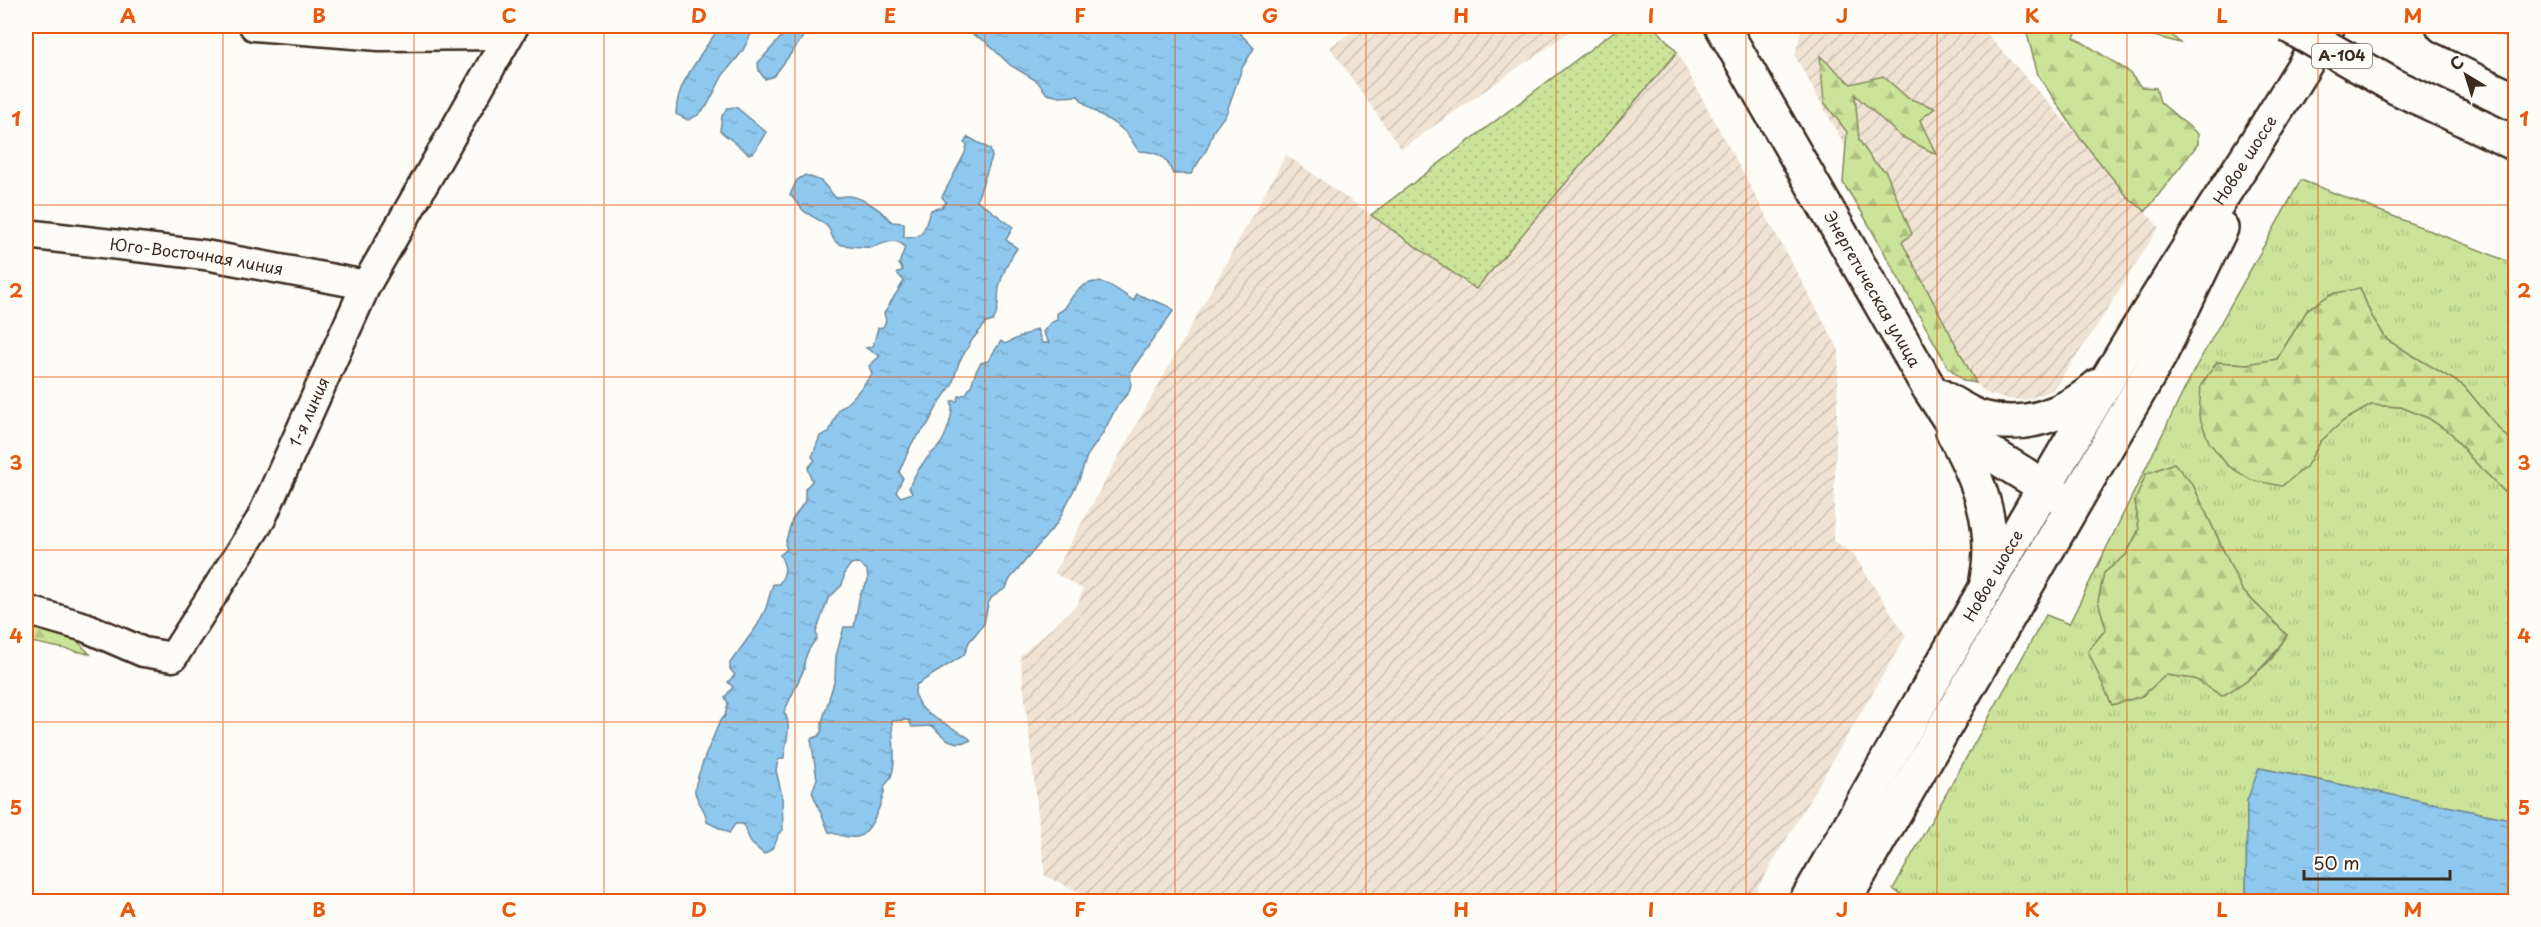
<svg xmlns="http://www.w3.org/2000/svg" width="2541" height="927" viewBox="0 0 2541 927" font-family="'Playpen Sans',sans-serif">
<defs>
<pattern id="industrial-furrows" width="10" height="10" patternUnits="userSpaceOnUse" patternTransform="scale(1.5)"><rect width="10" height="10" fill="#f0e3d4"/><path d="M-1 1l2-2M0 10L10 0M9 11l2-2" fill="none" stroke="#cfc3b6"/></pattern>
<pattern id="grass-tufts" width="24" height="20" patternUnits="userSpaceOnUse" patternTransform="scale(1.5)"><rect width="24" height="20" fill="#cbe49a"/><path d="M3 7l-1-3M5 7V3M7 7l1-3M15 17l-1-3M17 17v-4M19 17l1-3" fill="none" stroke="#afc484"/></pattern>
<pattern id="forest-firs" width="22" height="20" patternUnits="userSpaceOnUse" patternTransform="scale(1.5)"><rect width="22" height="20" fill="#cbe49a"/><path d="M5 1l3.5 6h-7zM16 11l3.5 6h-7z" fill="#afc484"/></pattern>
<pattern id="garden-dots" width="8" height="8" patternUnits="userSpaceOnUse" patternTransform="scale(1.5)"><rect width="8" height="8" fill="#cbe49a"/><path d="M2 2h.1M6 6h.1" fill="none" stroke="#afc484" stroke-width="1.8" stroke-linecap="round"/></pattern>
<pattern id="water-ripples" width="26" height="14" patternUnits="userSpaceOnUse" patternTransform="scale(1.5)"><rect width="26" height="14" fill="#8fc8ef"/><path d="M2 4q2-2 4 0t4 0M15 11q2-2 4 0t4 0" fill="none" stroke="#7caccc"/></pattern>
</defs>
<rect width="100%" height="100%" fill="#fdfcf7"/>
<filter id="ink" filterUnits="userSpaceOnUse"><feTurbulence type="fractalNoise" baseFrequency=".0167" numOctaves="2"/><feDisplacementMap in="SourceGraphic" scale="12" xChannelSelector="R" yChannelSelector="G"/><feConvolveMatrix kernelMatrix="1 2 1 2 8 2 1 2 1" color-interpolation-filters="sRGB"/></filter>
<g filter="url(#ink)">
<path fill="url(#industrial-furrows)" d="M 1361,26 L 1578,26 L 1401,149 L 1330,47 Z
M 1802,26 L 1980,26 L 2159,227 L 2091,335 L 2053,390 L 2026,400 L 2005,399 L 1986,393 L 1976,383 L 1795,56 Z
M 1677,52 L 1839,350 L 1833,540 L 1853,554 L 1906,636 L 1750,901 L 1098,901 L 1045,876 L 1020,656 L 1078,604 L 1083,589 L 1054,573 L 1286,155 L 1476,289 Z"/>
<path fill="url(#grass-tufts)" stroke="#83875c" stroke-width="1.5" fill-rule="evenodd" d="M 2301,180 L 2515,264 L 2515,445 L 2501,431 L 2464,386 L 2387,340 L 2371,315 L 2360,288 L 2308,309 L 2277,359 L 2247,364 L 2217,362 L 2306,467 L 2320,441 L 2343,421 L 2371,405 L 2401,407 L 2428,418 L 2452,434 L 2471,458 L 2515,502 L 2515,820 L 2260,768 L 2247,801 L 2246,901 L 1911,902 L 1893,889 L 2046,615 L 2069,624 L 2194,370 ZM 2193,485 L 2242,590 L 2287,635 L 2271,660 L 2248,680 L 2195,679 L 2166,675 L 2142,696 L 2088,651 L 2106,629 L 2104,573 L 2126,555 L 2139,529 L 2135,501 Z"/>
<path fill="url(#forest-firs)" stroke="#83875c" stroke-width="1.5" d="M 2025,26 L 2080,26 L 2074,37 L 2128,71 L 2141,87 L 2156,88 L 2160,102 L 2198,134 L 2198,144 L 2146,211 L 2130,200 L 2080,138 L 2038,75 Z
M 2120,26 L 2163,26 L 2180,43 L 2121,27 Z
M 1820,56 L 1851,84 L 1883,76 L 1908,98 L 1935,108 L 1920,120 L 1936,154 L 1900,136 L 1855,95 L 1859,140 L 1873,161 L 1886,172 L 1912,234 L 1902,242 L 1976,383 L 1964,381 L 1948,367 L 1861,211 L 1843,183 L 1847,132 L 1824,102 Z
M 2360,288 L 2371,315 L 2387,340 L 2464,386 L 2501,431 L 2515,445 L 2515,502 L 2471,458 L 2452,434 L 2428,418 L 2401,407 L 2371,405 L 2343,421 L 2321,441 L 2306,467 L 2282,486 L 2251,480 L 2227,465 L 2209,442 L 2199,416 L 2201,385 L 2217,362 L 2247,364 L 2277,359 L 2308,309 L 2331,294 Z
M 2174,463 L 2193,485 L 2242,590 L 2287,635 C 2267,666 2253,678 2222,696 L 2195,679 L 2166,675 L 2142,696 L 2112,705 L 2088,651 L 2106,629 L 2098,601 L 2104,573 L 2126,555 L 2139,530 L 2135,501 L 2146,474 Z
M 26,615 L 74,638 L 90,654 L 26,641 Z"/>
<path fill="url(#garden-dots)" stroke="#83875c" stroke-width="1.5" d="M 1621,26 L 1654,26 L 1677,52 L 1476,289 L 1371,215 Z"/>
<path fill="url(#water-ripples)" stroke="#6d899b" stroke-width="1.5" d="M 719,26 L 755,26 L 742,52 L 723,75 L 707,106 L 698,115 L 688,120 L 676,114 C 677,87 688,76 701,54 C 707,44 715,36 719,26 Z
M 791,26 L 807,26 L 807,32 L 774,76 L 765,79 L 759,71 L 758,63 Z
M 942,26 L 1242,26 L 1238,31 L 1254,48 L 1242,68 L 1226,114 L 1214,130 L 1207,149 L 1191,174 L 1173,174 C 1166,155 1158,152 1139,151 C 1134,145 1130,136 1124,131 C 1107,116 1092,114 1078,96 L 1060,97 L 1047,94 L 1037,81 L 1010,65 L 985,41 L 966,31 Z
M 736,107 L 766,132 L 755,151 L 749,154 L 720,131 L 722,116 L 727,108 Z
M 968,137 L 990,149 L 992,157 L 977,200 L 1013,227 L 1006,240 L 1017,248 C 1009,261 1002,273 999,288 C 997,300 1000,310 993,321 L 986,323 L 972,340 L 959,362 L 952,385 L 939,403 L 928,424 L 912,443 L 899,472 L 903,478 L 896,492 L 901,497 L 912,493 L 909,488 C 913,477 921,465 929,456 C 932,452 936,450 939,446 C 946,437 955,411 951,401 L 957,401 L 959,396 L 966,394 L 971,386 L 976,371 L 981,363 L 988,361 L 1001,341 L 1005,344 L 1037,329 L 1042,343 L 1049,343 L 1043,332 L 1050,323 L 1057,320 L 1057,313 C 1067,309 1066,305 1072,297 C 1093,269 1112,286 1134,301 L 1136,294 L 1168,306 L 1174,310 L 1130,372 L 1131,384 L 1129,392 L 1117,406 L 1103,433 L 1087,456 L 1079,480 L 1057,523 L 1010,579 L 1006,588 L 992,597 L 988,604 L 984,624 L 969,642 L 964,655 L 916,685 C 908,714 953,724 971,740 C 955,748 943,738 933,726 L 912,727 L 909,720 L 892,721 C 892,739 900,773 885,785 C 884,799 871,834 857,837 C 848,839 837,834 829,832 L 812,792 L 817,779 L 811,739 L 819,736 L 822,731 L 822,722 L 835,679 L 836,656 L 844,627 L 854,627 L 860,594 L 868,581 L 867,570 L 858,563 L 851,564 L 845,572 L 842,585 L 828,599 L 816,632 L 817,638 C 810,647 803,657 804,669 L 784,712 C 793,726 785,743 784,758 L 778,760 L 776,770 L 782,796 L 783,830 L 778,834 C 777,843 773,850 764,854 L 751,843 L 743,824 L 735,824 L 729,833 L 707,822 C 707,810 697,804 695,792 C 694,778 714,736 720,721 L 725,716 L 728,703 L 725,697 L 733,687 L 728,682 L 735,675 L 730,669 L 730,663 L 757,626 L 766,608 L 773,584 L 779,584 C 787,572 786,567 780,555 L 787,549 L 785,544 L 792,520 L 805,501 L 805,489 L 812,481 L 808,468 L 815,460 L 812,457 L 820,436 L 829,432 L 839,409 C 848,405 866,382 872,374 L 869,366 L 880,356 L 866,348 L 873,346 L 878,328 L 883,327 L 886,321 L 884,313 L 904,281 L 897,273 L 903,270 L 899,264 L 905,247 C 894,235 884,245 871,247 C 863,248 851,246 843,245 C 832,243 833,236 829,229 C 823,219 809,217 802,209 C 798,204 795,200 790,195 L 797,180 L 805,175 L 821,181 L 836,198 C 855,190 879,208 892,222 L 904,223 L 904,237 C 928,240 923,226 931,210 L 942,207 L 946,202 L 942,197 L 965,153 L 967,145 L 964,143 Z
M 2259,768 L 2515,820 L 2515,901 L 2246,901 L 2247,801 Z"/>
<g fill="none" stroke-linecap="round" stroke-linejoin="round">
<g stroke="#3b2a1e" stroke-width="33">
<g id="minor">
<path d="M 254,26 L 379,36 L 507,35"/>
<path id="s1" d="M 26,234 L 205,255 L 366,285"/>
<path id="s2" d="M 26,610 L 85,627 L 143,652 L 173,657 L 261,519 L 366,285 L 514,26"/>
</g>
</g>
<g stroke="#3b2a1e" stroke-width="38">
<g id="major">
<path id="s3" d="M 1722,26 L 1929,388 L 1948,417 L 1972,442 L 2064,499"/>
<path d="M 1940,396 C 1953,404 1967,413 1981,418 C 2024,430 2067,414 2098,386"/>
<path d="M 1953,432 C 1978,478 1998,526 1987,580"/>
<path id="s4" d="M 1806,902 C 1913,717 2017,530 2127,347 C 2192,239 2264,135 2328,26"/>
<path d="M 1843,902 L 2160,355 L 2221,228"/>
</g>
</g>
<g stroke="#3b2a1e" stroke-width="38">
<path id="highway" d="M 2443,26 L 2516,61
M 2396,87 L 2516,144"/>
</g>
<use href="#minor" stroke="#fdfcf7" stroke-width="28"/>
<use href="#major" stroke="#fdfcf7" stroke-width="33"/>
<use href="#highway" stroke="#fdfcf7" stroke-width="33"/>
<g stroke="#3b2a1e" stroke-width="38" stroke-linecap="butt">
<path id="highway-bridge" d="M 2289,26 L 2396,87"/>
</g>
<use href="#highway-bridge" stroke="#fdfcf7" stroke-width="33"/>
</g>
</g>
<path fill="none" stroke="#e8590c" stroke-width="1.5" stroke-opacity="0.55" d="M 223,26 L 223,902M 414,26 L 414,902M 604,26 L 604,902M 795,26 L 795,902M 985,26 L 985,902M 1175,26 L 1175,902M 1366,26 L 1366,902M 1556,26 L 1556,902M 1746,26 L 1746,902M 1937,26 L 1937,902M 2127,26 L 2127,902M 2318,26 L 2318,902M 26,205 L 2516,205M 26,377 L 2516,377M 26,550 L 2516,550M 26,722 L 2516,722"/>
<g text-anchor="middle" stroke-width="6" stroke-linejoin="round" paint-order="stroke">
<rect fill="#fdfcf7" stroke="#75695f" stroke-width="1.5" x="2312" y="44" width="60" height="24" rx="4.5"/>
<g font-size="15" font-weight="bold" fill="#3b2a1e">
<text x="2342" y="61">А-104</text>
</g>
<g font-size="16" fill="#3b2a1e" stroke="#fdfcf7">
<text dy="6" stroke="none"><textPath href="#s4" startOffset="862">Новое шоссе</textPath></text>
<text dy="6" stroke="none"><textPath href="#s1" startOffset="172">Юго-Восточная линия</textPath></text>
<text dy="6" stroke="none"><textPath href="#s3" startOffset="303">Энергетическая улица</textPath></text>
<text dy="6" stroke="none"><textPath href="#s2" startOffset="436">1-я линия</textPath></text>
<text dy="6" stroke="none"><textPath href="#s4" startOffset="376">Новое шоссе</textPath></text>
</g>
</g>
<rect width="2541" height="927" fill="none" stroke="#fdfcf7" stroke-width="66"/>
<g transform="translate(2466 75) rotate(322)" stroke="#fdfcf7" stroke-width="4.5" paint-order="stroke">
<path d="M0-4.5L10 22L0 15L-10 22Z" fill="#3b2a1e"/>
<text y="-9" font-size="16" font-weight="bold" text-anchor="middle" fill="#3b2a1e">С</text>
</g>
<path d="M2304 870v9h146v-9" fill="none" stroke="#3b2a1e" stroke-width="3"/>
<text x="2313" y="870" font-size="18" fill="#3b2a1e" stroke="#fdfcf7" stroke-width="4.5" paint-order="stroke">50 m</text>
<rect x="33" y="33" width="2475" height="861" fill="none" stroke="#e8590c" stroke-width="2"/>
<g font-size="20" text-anchor="middle" font-weight="bold" fill="#e8590c">
<text x="128" y="23">A</text>
<text x="319" y="23">B</text>
<text x="509" y="23">C</text>
<text x="699" y="23">D</text>
<text x="890" y="23">E</text>
<text x="1080" y="23">F</text>
<text x="1270" y="23">G</text>
<text x="1461" y="23">H</text>
<text x="1651" y="23">I</text>
<text x="1842" y="23">J</text>
<text x="2032" y="23">K</text>
<text x="2222" y="23">L</text>
<text x="2413" y="23">M</text>
<text x="16" y="126">1</text>
<text x="2524" y="126">1</text>
<text x="16" y="298">2</text>
<text x="2524" y="298">2</text>
<text x="16" y="470">3</text>
<text x="2524" y="470">3</text>
<text x="16" y="643">4</text>
<text x="2524" y="643">4</text>
<text x="16" y="815">5</text>
<text x="2524" y="815">5</text>
<text x="128" y="917">A</text>
<text x="319" y="917">B</text>
<text x="509" y="917">C</text>
<text x="699" y="917">D</text>
<text x="890" y="917">E</text>
<text x="1080" y="917">F</text>
<text x="1270" y="917">G</text>
<text x="1461" y="917">H</text>
<text x="1651" y="917">I</text>
<text x="1842" y="917">J</text>
<text x="2032" y="917">K</text>
<text x="2222" y="917">L</text>
<text x="2413" y="917">M</text>
</g>
</svg>
